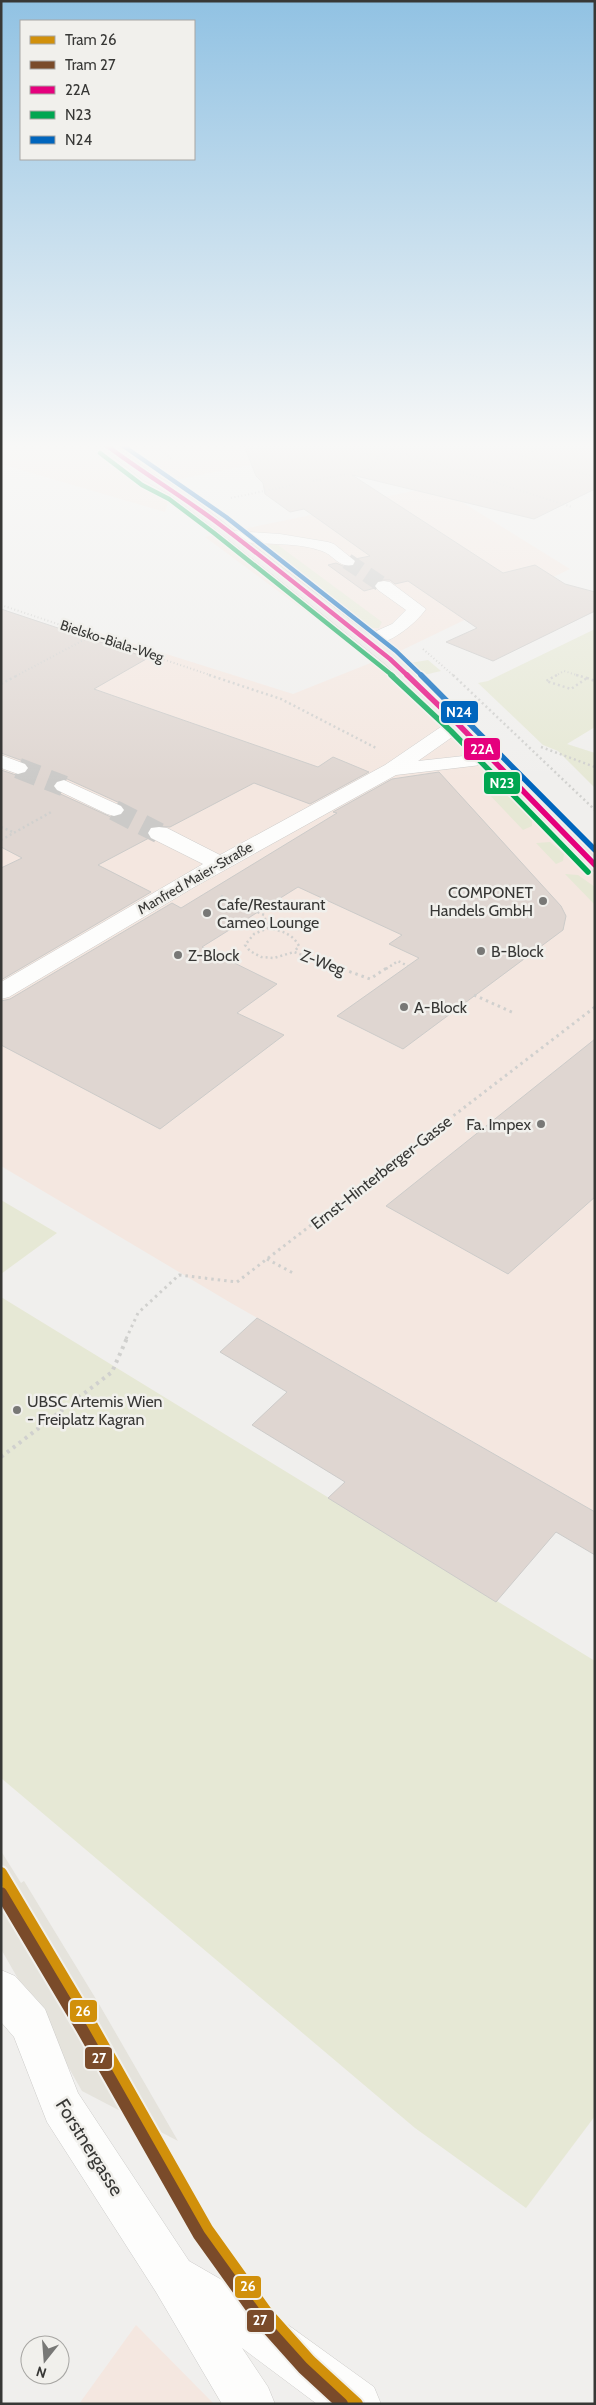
<svg xmlns="http://www.w3.org/2000/svg" width="596" height="2405" viewBox="0 0 596 2405" font-family="Cabin,sans-serif">
<rect width="100%" height="100%" fill="#f0efed"/>
<path fill="#f4e7e0" d="M 1,445 L 349,445 L 175,480 L 165,512 L 1,464 Z
M 436,486 L 570,569 L 394,654 L 595,875 L 595,1512 L 231,1303 L 1,1166 L 1,676 L 87,629 L 293,694 L 393,654 L 312,616 L 205,537 L 349,507 L 347,505 Z
M 136,2325 L 214,2404 L 79,2404 Z"/>
<path fill="#e5e3dc" d="M 1,1851 L 21,1883 L 24,1881 L 99,2004 L 178,2141 L 82,2091 L 1,1949 Z"/>
<path fill="#e6e8d5" d="M 261,544 L 278,545 L 382,622 L 379,628 L 368,628 L 260,546 Z
M 595,629 L 595,727 L 567,744 L 595,753 L 595,788 L 558,751 L 543,745 L 478,683 L 488,681 Z
M 428,660 L 441,671 L 424,675 L 410,663 Z
M 491,784 L 503,789 L 532,820 L 532,826 L 523,830 L 483,788 Z
M 550,842 L 564,854 L 563,861 L 556,864 L 536,843 Z
M 565,874 L 578,875 L 595,887 L 595,905 Z
M 1,1200 L 57,1233 L 1,1274 Z
M 1,1297 L 595,1661 L 595,2116 L 526,2208 L 415,2128 L 1,1778 Z"/>
<path fill="#dfd6d1" stroke="#cccbc9" fill-rule="evenodd" d="M 244,445 L 595,445 L 595,489 L 534,519 L 352,475 L 503,573 L 535,565 L 565,584 L 595,592 L 595,611 L 493,661 L 446,642 L 477,628 L 408,581 L 395,584 L 390,580 L 378,580 L 374,585 L 375,588 L 364,591 L 328,565 L 336,563 L 343,566 L 353,567 L 357,562 L 355,559 L 370,556 L 304,509 L 290,512 L 265,494 L 263,483 L 256,476 Z
M 1,609 L 148,658 L 94,689 L 318,767 L 333,757 L 369,772 L 310,804 L 254,783 L 170,827 L 151,826 L 146,832 L 149,838 L 98,865 L 151,892 L 1,980 L 1,868 L 22,858 L 1,847 L 1,770 L 19,776 L 26,773 L 30,768 L 26,762 L 1,753 ZM 65,778 L 122,804 L 126,811 L 122,816 L 113,818 L 56,792 L 52,785 L 56,780 Z
M 439,772 L 561,906 L 566,916 L 563,930 L 403,1049 L 337,1016 L 419,958 L 389,944 L 402,935 L 298,887 L 202,947 L 277,984 L 237,1013 L 284,1035 L 160,1129 L 1,1045 L 1,1001 L 10,999 L 172,903 L 181,908 L 337,813 L 333,812 L 392,779 Z
M 595,1039 L 595,1197 L 508,1274 L 386,1206 Z
M 257,1318 L 595,1512 L 595,1555 L 556,1532 L 496,1602 L 328,1498 L 345,1482 L 252,1425 L 287,1392 L 220,1352 Z"/>
<g fill="none" stroke-linecap="round" stroke-linejoin="round">
<path stroke="#cbcac8" stroke-width="16" stroke-dasharray="16 8" stroke-linecap="butt" d="M 347,561 L 384,586"/>
<path stroke="#cbcac8" stroke-width="21" stroke-dasharray="21 11" stroke-linecap="butt" d="M 18,768 L 64,786
M 114,810 L 159,833"/>
<g stroke="#cdccca" stroke-width="1">
<path id="minor" d="M 234,531 L 280,534 L 328,542 L 334,544 L 355,561 L 353,565 C 338,568 334,555 322,551 C 292,540 258,547 228,539 L 226,536 L 228,533 Z
M 384,581 L 390,582 L 426,609 C 415,625 383,650 363,645 L 360,641 L 363,637 L 392,624 L 406,610 L 378,590 L 375,586 L 378,582 Z
M 458,718 L 465,720 L 468,724 L 465,728 L 418,761 L 491,753 L 498,755 L 501,759 L 498,763 L 396,775 L 196,886 L 9,997 L 1,999 L 1,982 L 203,864 L 151,838 L 148,833 L 151,828 L 159,827 L 167,828 L 220,855 L 385,765 L 451,720 Z
M 1,755 L 25,764 L 28,768 L 25,772 L 18,774 L 1,768 Z
M 64,780 L 121,806 L 124,810 L 121,814 L 114,816 L 107,814 L 57,790 L 54,786 L 57,782 Z
M 1,1970 L 15,1976 L 45,2009 L 78,2093 L 189,2261 L 241,2291 L 374,2387 L 381,2404 L 317,2404 L 242,2348 L 268,2387 L 275,2404 L 222,2404 L 156,2292 L 47,2122 L 14,2037 L 1,2022 Z"/>
</g>
<g stroke="#cacac9" stroke-width="1">
<path id="major" d="M 99,445 L 115,445 L 153,474 L 179,488 L 396,655 L 465,720 L 595,852 L 595,871 L 587,870 L 451,728 L 384,663 L 214,528 L 169,494 L 143,480 Z"/>
</g>
<path stroke="#d0d0ce" stroke-width="2" stroke-dasharray="1 2.5" stroke-linecap="butt" d="M 154,445 L 173,460
M 352,445 L 346,447 L 378,457
M 485,445 L 595,477
M 393,450 L 572,507
M 522,456 L 547,445
M 313,481 L 369,469 L 373,467 L 378,457 L 401,447
M 231,498 L 293,485
M 1,605 L 213,676
M 423,649 L 454,676
M 16,676 L 93,635
M 555,676 L 564,671 L 580,676"/>
<path stroke="#d0d0ce" stroke-width="2.5" stroke-dasharray="2 3" stroke-linecap="butt" d="M 209,675 L 281,699 L 376,748
M 453,675 L 595,810
M 557,675 L 546,681 L 571,689 L 587,678
M 576,675 L 587,678
M 587,678 L 595,681
M 1,684 L 18,675
M 541,747 L 595,767
M 1,827 L 15,833
M 1,840 L 53,811
M 221,896 L 264,915 L 268,928 L 254,934 L 245,945 L 250,951 L 261,957 L 274,958 L 294,952 L 341,969
M 268,928 C 281,931 292,933 299,946 L 294,952
M 386,969 L 398,961 L 408,966"/>
<path stroke="#d0d0ce" stroke-width="3" stroke-dasharray="2.5 4" stroke-linecap="butt" d="M 337,967 L 370,979 L 388,967
M 474,995 L 514,1013
M 267,1259 L 293,1273
M 126,1339 L 138,1313 L 179,1275 L 237,1282 L 595,1007"/>
<path stroke="#d0d0ce" stroke-width="4" stroke-dasharray="3 4.5" stroke-linecap="butt" d="M 1,1457 L 112,1372 L 127,1338"/>
<use href="#minor" fill="#fdfdfc" fill-rule="evenodd"/>
<use href="#major" fill="#ebe6e6" fill-rule="evenodd"/>
<g stroke="#f1f0ec" stroke-width="7">
<path id="bus-1-far1" d="M 106,445 C 143,473 182,496 219,524 C 277,568 333,614 390,659 L 408,676"/>
</g>
<g stroke="#f1f0ec" stroke-width="9">
<path id="bus-1" d="M 407,675 L 458,724 L 595,865"/>
</g>
<g stroke="#f1f0ec" stroke-width="7">
<path id="bus-2-far1" d="M 100,453 L 142,485 L 169,499 L 214,533 L 393,676"/>
</g>
<g stroke="#f1f0ec" stroke-width="9">
<path id="bus-2" d="M 391,675 L 451,731 L 588,872"/>
</g>
<g stroke="#f1f0ec" stroke-width="7">
<path id="bus-3-far1" d="M 122,445 L 226,517 L 396,651 L 422,676"/>
</g>
<g stroke="#f1f0ec" stroke-width="9">
<path id="bus-3" d="M 421,675 L 595,850"/>
</g>
<use href="#bus-1-far1" stroke="#e5007d" stroke-width="4.5"/>
<use href="#bus-1" stroke="#e5007d" stroke-width="5.5"/>
<use href="#bus-2-far1" stroke="#00a651" stroke-width="4.5"/>
<use href="#bus-2" stroke="#00a651" stroke-width="5.5"/>
<use href="#bus-3-far1" stroke="#0065bd" stroke-width="4.5"/>
<use href="#bus-3" stroke="#0065bd" stroke-width="5.5"/>
<g stroke="#f1f0ec" stroke-width="16">
<path id="tram-1" d="M 1,1873 L 91,2024 L 207,2229 L 267,2313 L 310,2361 L 357,2404"/>
</g>
<g stroke="#f1f0ec" stroke-width="16">
<path id="tram-2" d="M 1,1893 L 82,2029 L 199,2235 L 260,2320 L 303,2368 L 342,2404"/>
</g>
<use href="#tram-1" stroke="#d1900b" stroke-width="12"/>
<use href="#tram-2" stroke="#7a4b2a" stroke-width="12"/>
</g>
<linearGradient id="sky" x2="0" y2="1"><stop stop-color="#91c2e3"/><stop offset="0.57" stop-color="#f8f8f7"/><stop offset="1" stop-color="#f8f8f7" stop-opacity="0"/></linearGradient>
<rect width="596" height="782" fill="url(#sky)"/>
<g fill="#787876" stroke="#f1f0ec" stroke-width="2">
<circle cx="543" cy="901" r="5"/>
<circle cx="207" cy="913" r="5"/>
<circle cx="481" cy="951" r="5"/>
<circle cx="178" cy="955" r="5"/>
<circle cx="404" cy="1007" r="5"/>
<circle cx="541" cy="1124" r="5"/>
<circle cx="17" cy="1410" r="5"/>
</g>
<g text-anchor="middle" stroke-width="5" stroke-linejoin="round" paint-order="stroke">
<g font-size="14" fill="#383836" stroke="#f1f0ec">
<text transform="translate(112 641) rotate(18)" y="5">Bielsko-Biala-Weg</text>
<text transform="translate(195 878) rotate(-30)" y="5">Manfred Maier-Straße</text>
</g>
<g font-size="16" fill="#383836" stroke="#f1f0ec" text-anchor="start">
<text x="533" y="898" text-anchor="end">COMPONET<tspan x="533" dy="18">Handels GmbH</tspan></text>
<text x="217" y="910">Cafe/Restaurant<tspan x="217" dy="18">Cameo Lounge</tspan></text>
<text x="491" y="957">B-Block</text>
<text x="188" y="961">Z-Block</text>
<text x="414" y="1013">A-Block</text>
<text x="531" y="1130" text-anchor="end">Fa. Impex</text>
<text x="27" y="1407">UBSC Artemis Wien<tspan x="27" dy="18">- Freiplatz Kagran</tspan></text>
</g>
<g font-size="16" fill="#383836" stroke="#f1f0ec">
<text transform="translate(323 962) rotate(20)" y="6">Z-Weg</text>
<text transform="translate(381 1172) rotate(-38)" y="6">Ernst-Hinterberger-Gasse</text>
</g>
<g font-size="19" fill="#383836" stroke="#f1f0ec">
<text transform="translate(90 2147) rotate(58)" y="7">Forstnergasse</text>
</g>
</g>
<g stroke="#f1f0ec" stroke-width="2">
<rect x="440" y="700" width="39" height="24" rx="5" fill="#0065bd"/>
<rect x="463" y="737" width="38" height="24" rx="5" fill="#e5007d"/>
<rect x="483" y="771" width="38" height="24" rx="5" fill="#00a651"/>
<rect x="69" y="1999" width="29" height="24" rx="5" fill="#d1900b"/>
<rect x="84" y="2046" width="29" height="24" rx="5" fill="#7a4b2a"/>
<rect x="234" y="2275" width="28" height="24" rx="5" fill="#d1900b"/>
<rect x="246" y="2309" width="29" height="24" rx="5" fill="#7a4b2a"/>
</g>
<g font-size="14" text-anchor="middle" font-weight="bold" fill="#fff">
<text x="459" y="717">N24</text>
<text x="482" y="754">22A</text>
<text x="502" y="788">N23</text>
<text x="83" y="2016">26</text>
<text x="99" y="2063">27</text>
<text x="248" y="2291">26</text>
<text x="260" y="2325">27</text>
</g>
<rect width="596" height="2405" fill="none" stroke="#383836" stroke-width="5"/>
<rect x="20" y="20" width="175" height="140" fill="#f1f0ec" stroke="#a7a6a3"/>
<rect x="30" y="36" width="25" height="8" fill="#d1900b" stroke="#a7a6a3"/>
<text x="65" y="45" font-size="15" fill="#383836">Tram 26</text>
<rect x="30" y="61" width="25" height="8" fill="#7a4b2a" stroke="#a7a6a3"/>
<text x="65" y="70" font-size="15" fill="#383836">Tram 27</text>
<rect x="30" y="86" width="25" height="8" fill="#e5007d" stroke="#a7a6a3"/>
<text x="65" y="95" font-size="15" fill="#383836">22A</text>
<rect x="30" y="111" width="25" height="8" fill="#00a651" stroke="#a7a6a3"/>
<text x="65" y="120" font-size="15" fill="#383836">N23</text>
<rect x="30" y="136" width="25" height="8" fill="#0065bd" stroke="#a7a6a3"/>
<text x="65" y="145" font-size="15" fill="#383836">N24</text>
<g transform="translate(45 2360) rotate(197)"><circle r="24" fill="#f1f0ec" stroke="#a7a6a3"/>
<path d="M0-4L9 19L0 12L-9 19Z" fill="#787876"/>
<text y="-8" font-size="14" font-weight="bold" text-anchor="middle" fill="#383836">N</text>
</g>
</svg>
